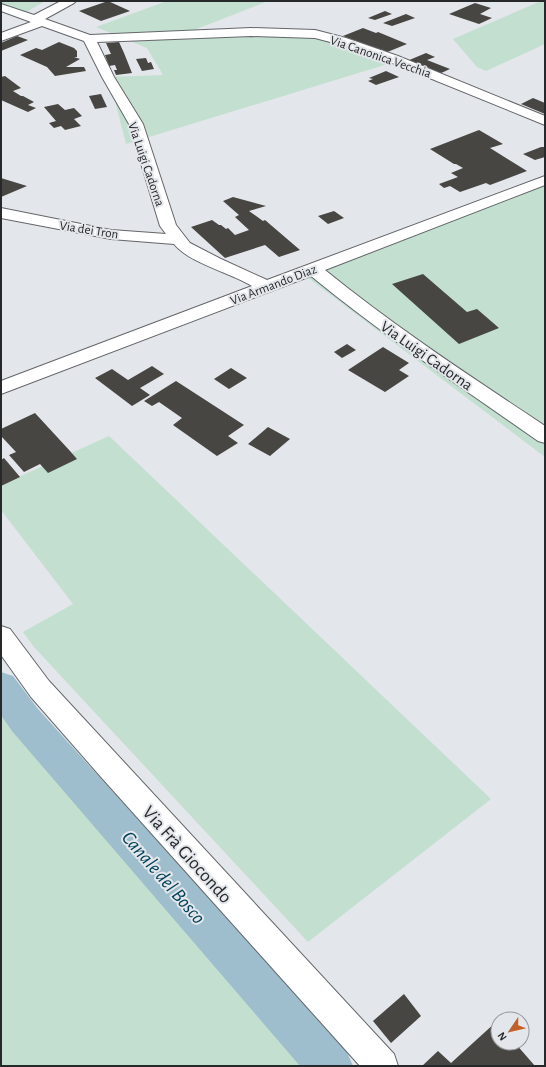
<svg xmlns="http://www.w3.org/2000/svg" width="546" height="1067" viewBox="0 0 546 1067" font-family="'Alegreya Sans',sans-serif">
<rect width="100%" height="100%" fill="#e3e6ea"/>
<path fill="#c2dfd0" d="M 1,1 L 45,1 L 20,16 L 1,8 Z
M 167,1 L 268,1 L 194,30 L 312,31 L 391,63 L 126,144 L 109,77 L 163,75 L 147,48 L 96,27 Z
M 541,1 L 545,1 L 545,44 L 486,71 L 477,67 L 453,39 Z
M 545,184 L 545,457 L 307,277 Z
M 109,436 L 491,799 L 308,942 L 34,647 L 23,632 L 73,604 L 1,510 L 1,485 Z
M 1,702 L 315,1066 L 1,1066 Z"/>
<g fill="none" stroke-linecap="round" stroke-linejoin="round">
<path fill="#9ebdcd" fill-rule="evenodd" d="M 1,672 L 13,676 L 38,709 L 346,1050 L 353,1066 L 300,1066 L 12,731 L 1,715 Z"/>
</g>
<path fill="#484642" d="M 108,1 L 130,11 L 101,21 L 79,11 Z
M 475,3 L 491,8 L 480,14 L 492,18 L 479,24 L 449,14 Z
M 385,11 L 392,14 L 375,20 L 368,18 Z
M 406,14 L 415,18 L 392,26 L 383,23 Z
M 363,28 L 376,33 L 378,32 L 407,44 L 385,53 L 343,36 Z
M 17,36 L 28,40 L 1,51 L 1,43 Z
M 59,42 L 74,48 L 77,51 L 77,57 L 74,57 L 80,59 L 66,67 L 84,67 L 86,71 L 55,76 L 47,67 L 20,55 L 36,48 L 42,50 Z
M 119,42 L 124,53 L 132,73 L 116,75 L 114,70 L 117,70 L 115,65 L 109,66 L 105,55 L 111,54 L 106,43 Z
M 426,53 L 435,57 L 427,60 L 450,69 L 439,74 L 407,61 Z
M 146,58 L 148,63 L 151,62 L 154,69 L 142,71 L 136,59 Z
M 386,71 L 399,77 L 376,85 L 368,81 L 373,79 L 369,78 Z
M 5,76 L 21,88 L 13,91 L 21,96 L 23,96 L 34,102 L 28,105 L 36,108 L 28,112 L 1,100 L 1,77 Z
M 101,94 L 107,107 L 95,109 L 89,96 Z
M 533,98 L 545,103 L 545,114 L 521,104 Z
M 58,104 L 65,110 L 74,108 L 82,116 L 74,119 L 81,126 L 65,130 L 61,126 L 54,128 L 49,123 L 56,121 L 44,107 Z
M 479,130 L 503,144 L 490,148 L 527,171 L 490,185 L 486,183 L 460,192 L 450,186 L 444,188 L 439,184 L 458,177 L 451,173 L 463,168 L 456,164 L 454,164 L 430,149 Z
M 541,147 L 545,147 L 545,157 L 535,160 L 523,154 Z
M 1,178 L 27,186 L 1,197 Z
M 233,197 L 266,206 L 249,211 L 263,221 L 265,220 L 300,250 L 279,257 L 265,245 L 225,258 L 191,227 L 212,220 L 219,225 L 221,225 L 226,229 L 228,228 L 235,235 L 249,230 L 235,217 L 239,215 L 223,201 Z
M 334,211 L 344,218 L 328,224 L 318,216 Z
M 423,274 L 467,312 L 477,309 L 499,328 L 459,344 L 392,284 Z
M 347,344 L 356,350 L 342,358 L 334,352 Z
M 383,347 L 409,363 L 399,370 L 409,376 L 385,392 L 348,370 Z
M 152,366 L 164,374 L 140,388 L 150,395 L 132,406 L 95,378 L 112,369 L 128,380 Z
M 231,368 L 247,378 L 229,389 L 214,379 Z
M 176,381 L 244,425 L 228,436 L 238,443 L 217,456 L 173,425 L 182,418 L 159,402 L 152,406 L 144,401 Z
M 35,413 L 70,451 L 77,459 L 48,473 L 40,464 L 24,472 L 9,455 L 16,452 L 1,436 L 1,429 Z
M 268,427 L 290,439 L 270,456 L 248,444 Z
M 4,458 L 20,477 L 1,486 L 1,460 Z
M 404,994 L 421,1016 L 391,1043 L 373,1021 Z
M 496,1022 L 498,1024 L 498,1043 L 515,1043 L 535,1066 L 422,1066 L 438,1051 L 451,1063 Z"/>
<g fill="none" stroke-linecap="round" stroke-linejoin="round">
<g stroke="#64666a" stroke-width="2">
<path id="street" d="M 61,1 L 76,1 L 74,3 L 45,19 L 90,35 L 251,28 L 315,30 L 346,38 L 398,56 L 545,116 L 545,125 L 390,62 L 338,44 L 315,38 L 251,36 L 97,42 L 114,77 L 143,124 L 176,225 L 190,243 L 221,259 L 267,280 L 545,176 L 545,185 L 325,270 C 395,327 470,376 545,426 L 545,443 L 538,441 C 461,387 383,335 311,276 L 1,394 L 1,381 L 252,286 C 231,273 189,263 174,244 L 111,239 L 1,218 L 1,208 L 111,230 L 166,234 L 160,226 L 129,124 L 102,77 L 84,41 L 42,26 L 1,41 L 1,33 L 31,22 L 1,11 L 1,4 L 34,15 Z
M 1,626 L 10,629 L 49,681 L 394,1054 L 398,1066 L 360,1066 L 101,777 L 31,697 L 1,655 Z"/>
</g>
<use href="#street" fill="#fff" fill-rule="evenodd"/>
</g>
<g text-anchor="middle" stroke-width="4" stroke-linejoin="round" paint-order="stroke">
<g font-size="13" fill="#27282a" stroke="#e3e6ea">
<text transform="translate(381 56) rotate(19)" y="5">Via Canonica Vecchia</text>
<text transform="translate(147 164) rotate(71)" y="5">Via Luigi Cadorna</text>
<text transform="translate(89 229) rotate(9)" y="5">Via dei Tron</text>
<text transform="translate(273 284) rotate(-21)" y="5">Via Armando Diaz</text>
</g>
<g font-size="16" fill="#27282a" stroke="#e3e6ea">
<text transform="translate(427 355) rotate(35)" y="6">Via Luigi Cadorna</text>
</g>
<g font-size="19" fill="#27282a" stroke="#e3e6ea">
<text transform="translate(188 854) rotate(48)" y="7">Via Frà Giocondo</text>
</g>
<g font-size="20" font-style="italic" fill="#004259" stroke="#e3e6ea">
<text transform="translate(164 877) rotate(49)" y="7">Canale del Bosco</text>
</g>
</g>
<rect width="546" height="1067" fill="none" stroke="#27282a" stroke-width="4"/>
<g transform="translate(510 1031) rotate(235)"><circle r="19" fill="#e3e6ea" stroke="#989a9d"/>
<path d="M0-3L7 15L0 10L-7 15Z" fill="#c36027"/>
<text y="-6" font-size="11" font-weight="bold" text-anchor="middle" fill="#27282a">N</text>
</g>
</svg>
